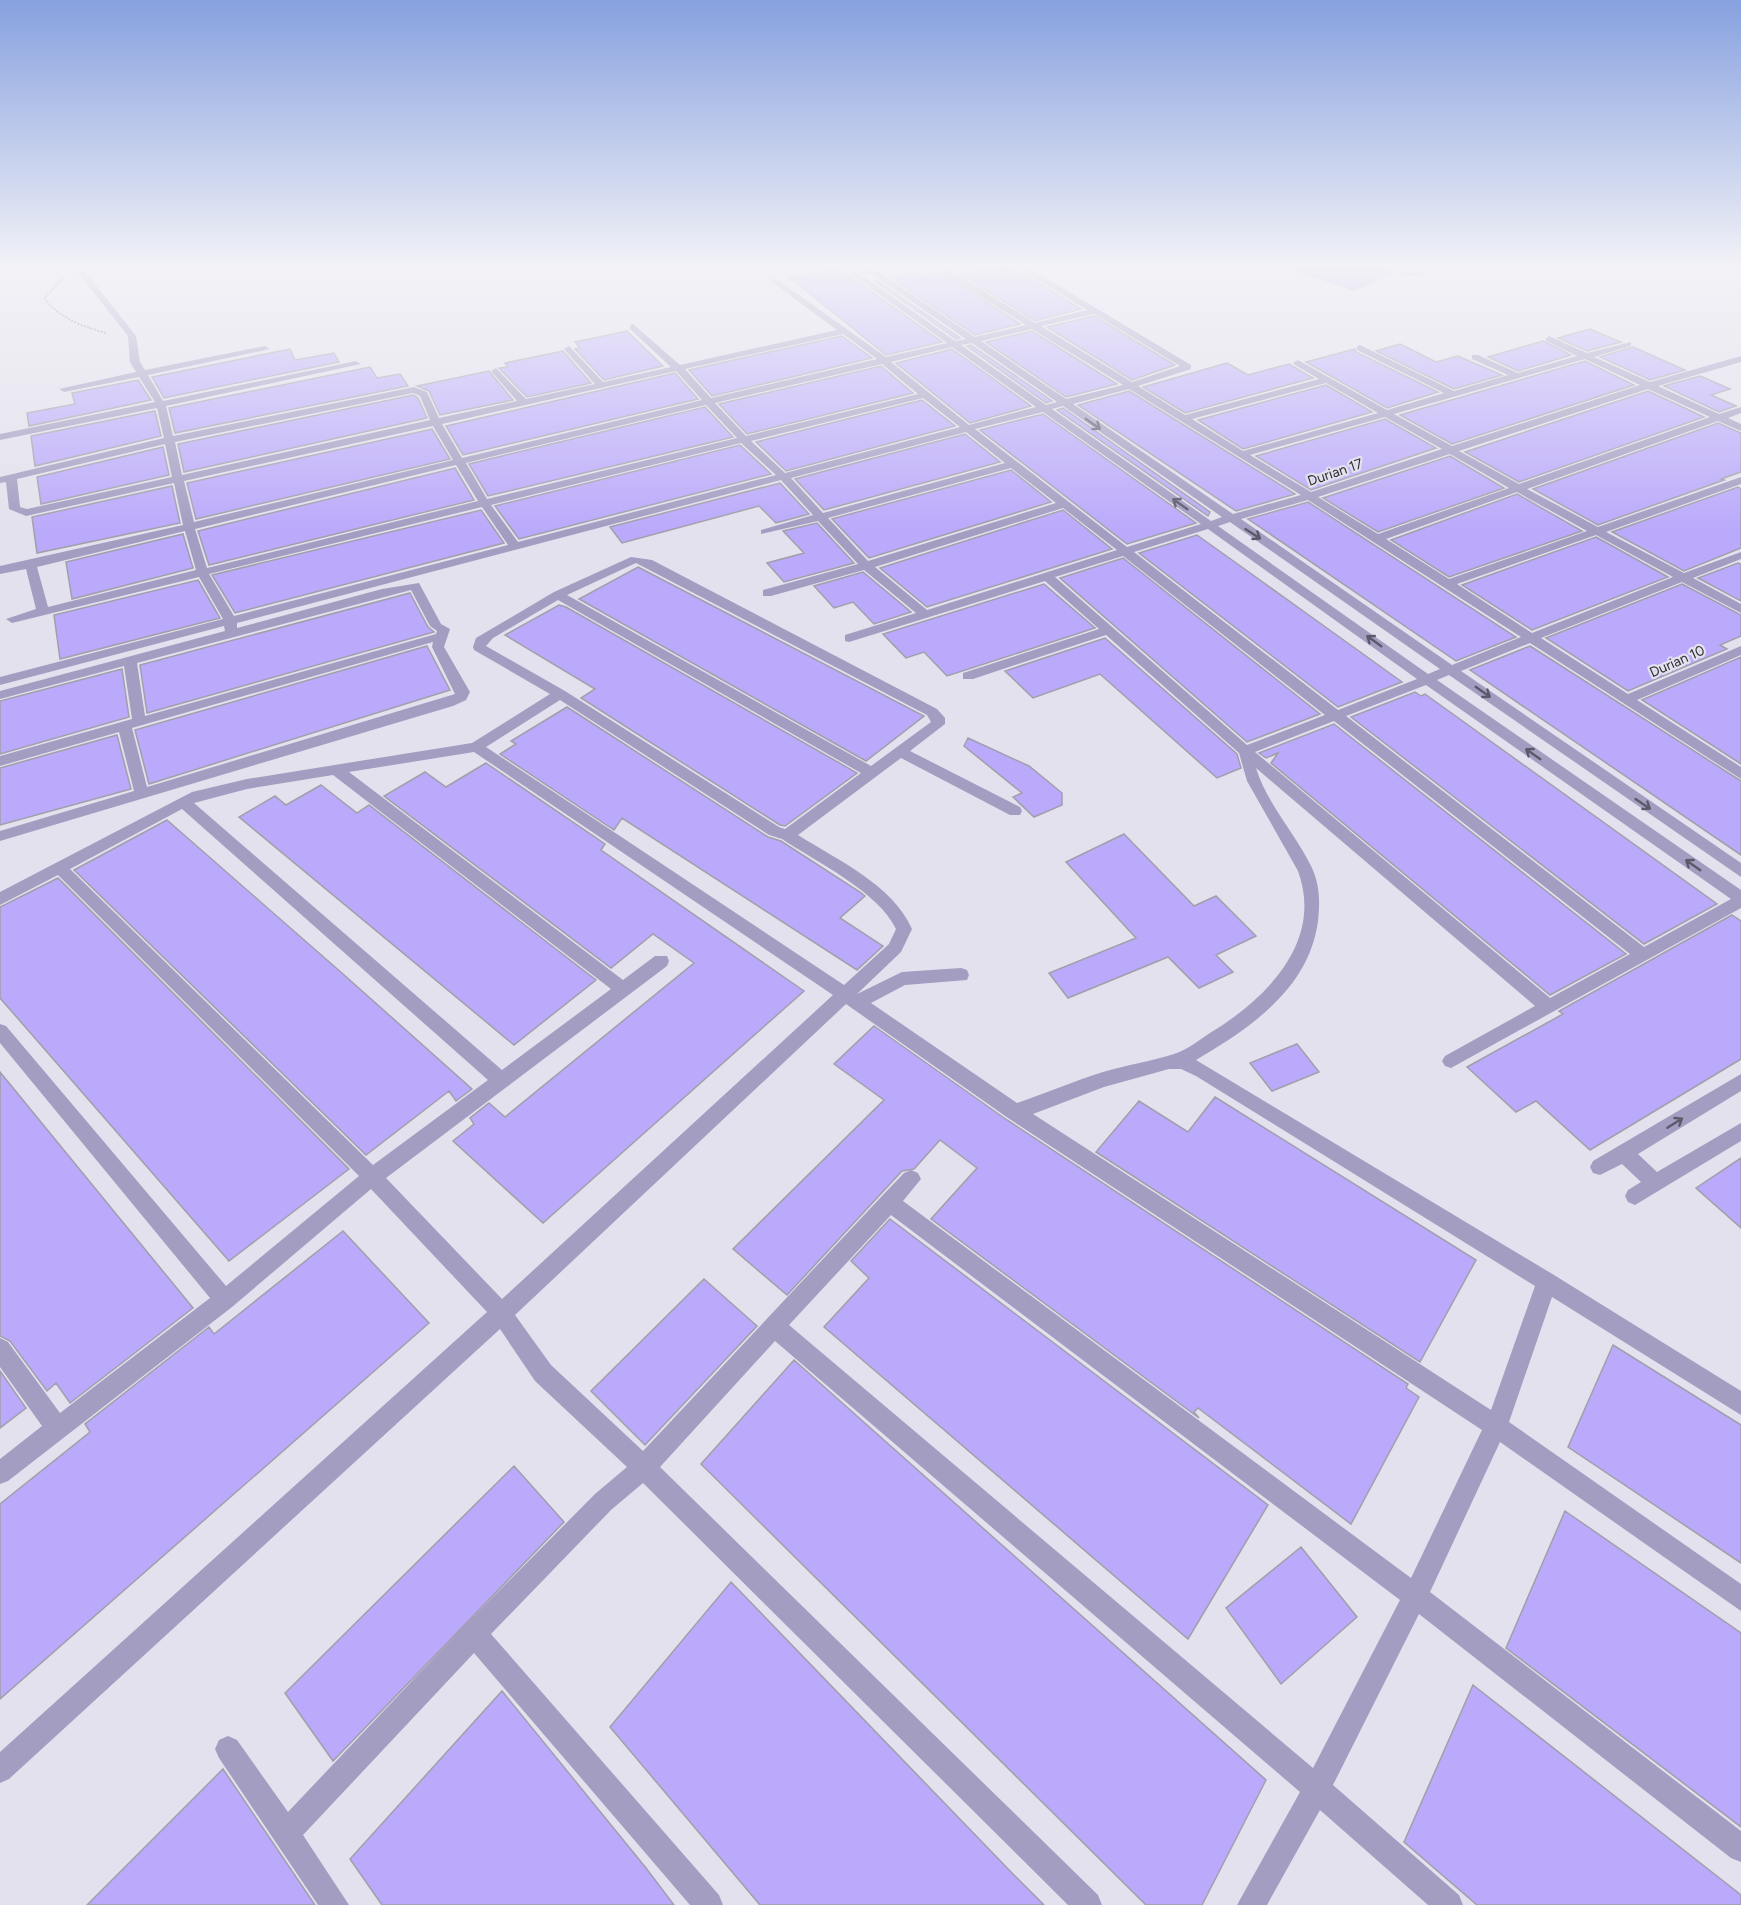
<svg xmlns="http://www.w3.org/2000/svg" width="1741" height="1905" viewBox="0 0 1741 1905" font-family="Figtree,sans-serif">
<rect width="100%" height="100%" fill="#e3e1ed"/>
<path fill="#bba9fb" stroke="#a19faa" stroke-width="1.5" d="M 1008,265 L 1034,280 L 1081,309 L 1035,321 L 960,274 Z
M 1291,265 L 1371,265 L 1392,273 L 1354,290 L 1291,269 Z
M 836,269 L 861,284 L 942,342 L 886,355 L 790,278 Z
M 913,273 L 919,277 L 942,273 L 1020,324 L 975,335 L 891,278 Z
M 875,281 L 878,281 L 960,338 L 956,339 Z
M 1094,316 L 1175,365 L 1132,380 L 1047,327 Z
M 1590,329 L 1621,342 L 1587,351 L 1558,338 Z
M 627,331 L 663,366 L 604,380 L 575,349 L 580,348 L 575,342 Z
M 1032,331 L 1117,384 L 1066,397 L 986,342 Z
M 842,336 L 872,358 L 712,396 L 689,370 Z
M 1543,341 L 1571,355 L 1518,371 L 1488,357 Z
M 1400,344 L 1436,362 L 1458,356 L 1502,375 L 1454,389 L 1376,351 Z
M 971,345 L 1052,401 L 1046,403 L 967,346 Z
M 1633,347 L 1685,370 L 1650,380 L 1600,357 Z
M 290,349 L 295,360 L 334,353 L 339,362 L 164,398 L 152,377 Z
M 952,349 L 1031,406 L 970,423 L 896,363 Z
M 1355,349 L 1356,352 L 1438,392 L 1387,408 L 1306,362 Z
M 563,351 L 591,383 L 527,397 L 499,368 L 508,367 L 505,363 Z
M 1585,361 L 1634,385 L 1452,444 L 1400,415 Z
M 1227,363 L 1248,375 L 1289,364 L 1313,378 L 1185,413 L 1143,387 Z
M 881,366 L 913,393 L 747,434 L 719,404 Z
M 370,367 L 377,378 L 400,374 L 408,386 L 175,433 L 169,408 Z
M 489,371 L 513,400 L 440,415 L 429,391 L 417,386 Z
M 675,373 L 698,399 L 463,455 L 446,426 Z
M 1700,376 L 1730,389 L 1711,395 L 1736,406 L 1719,412 L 1664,386 Z
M 138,380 L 151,400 L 29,426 L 27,413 L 75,404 L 72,393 Z
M 1326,385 L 1372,412 L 1243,449 L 1198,420 Z
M 1129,391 L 1295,494 L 1236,511 L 1078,405 Z
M 1648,391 L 1704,417 L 1519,482 L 1465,452 Z
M 413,395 L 418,398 L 427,418 L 184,472 L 178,444 Z
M 922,400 L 955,426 L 786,471 L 756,442 Z
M 705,407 L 733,437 L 488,496 L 469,464 Z
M 1063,408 L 1210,512 L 1208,516 L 1057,410 Z
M 155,411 L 161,436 L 35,466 L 31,436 Z
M 1043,414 L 1196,523 L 1127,544 L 980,430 Z
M 1385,419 L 1436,448 L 1311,490 L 1256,456 Z
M 1718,423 L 1741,433 L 1741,472 L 1721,479 L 1724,480 L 1598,525 L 1533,489 Z
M 432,429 L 450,459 L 196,519 L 187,483 Z
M 965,434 L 1000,462 L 824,510 L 795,479 Z
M 740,445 L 771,474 L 519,539 L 495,506 Z
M 163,447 L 169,475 L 41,504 L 37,477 Z
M 1450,456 L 1504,488 L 1378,532 L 1323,498 Z
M 455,468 L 474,500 L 209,565 L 198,531 Z
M 1011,470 L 1051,502 L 869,558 L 832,519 Z
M 780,483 L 809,514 L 776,523 L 759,506 L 622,543 L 610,527 Z
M 172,486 L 180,523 L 37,553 L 32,517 Z
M 1738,487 L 1741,489 L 1741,548 L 1684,571 L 1612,532 Z
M 1517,494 L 1582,531 L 1449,577 L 1391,540 Z
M 1308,502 L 1516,637 L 1456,661 L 1248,519 Z
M 481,510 L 504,543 L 235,613 L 212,575 Z
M 1063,510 L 1112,549 L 927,607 L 880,568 Z
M 817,523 L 854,563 L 784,582 L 767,563 L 804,553 L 783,531 Z
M 183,534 L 193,568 L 72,599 L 66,562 Z
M 1197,535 L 1299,608 L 1402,682 L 1338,707 L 1139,553 Z
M 1596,537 L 1668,577 L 1532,630 L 1462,585 Z
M 1123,558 L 1320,714 L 1247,742 L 1060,578 Z
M 1738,563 L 1741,564 L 1741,601 L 1698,578 Z
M 638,567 L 924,716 L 866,761 L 579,599 Z
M 863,572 L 911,612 L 874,624 L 853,602 L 834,608 L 814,586 Z
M 198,580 L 220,618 L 60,659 L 54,615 Z
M 1044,584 L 1095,628 L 947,676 L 924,652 L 906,658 L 883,634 Z
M 1682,584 L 1741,615 L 1741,636 L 1720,645 L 1727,649 L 1628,691 L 1546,638 Z
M 410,593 L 428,627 L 434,632 L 147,713 L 140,665 Z
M 559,605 L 566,607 L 857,773 L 785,826 L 780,825 L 581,698 L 595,689 L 505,635 Z
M 1105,638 L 1237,754 L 1241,768 L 1217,778 L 1100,674 L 1033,698 L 1005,671 Z
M 427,646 L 450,690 L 149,784 L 135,730 Z
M 1530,646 L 1741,781 L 1741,855 L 1470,670 Z
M 1741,657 L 1741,764 L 1642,700 Z
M 122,669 L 129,717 L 0,754 L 0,701 Z
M 1415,692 L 1421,696 L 1425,694 L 1717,904 L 1644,944 L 1351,717 Z
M 567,707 L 768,837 L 781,841 L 860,892 L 865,896 L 840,918 L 883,946 L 857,970 L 622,818 L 614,830 L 500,754 L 516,744 L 511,741 Z
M 1334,724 L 1626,954 L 1550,995 L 1271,763 L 1278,753 L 1266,758 L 1259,753 Z
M 117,735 L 131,789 L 0,825 L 0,768 Z
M 968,738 L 1029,766 L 1062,793 L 1062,805 L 1034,817 L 1013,797 L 1022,793 L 964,746 Z
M 486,763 L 605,844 L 601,850 L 804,991 L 543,1223 L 453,1141 L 474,1124 L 470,1118 L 489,1103 L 505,1117 L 694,963 L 653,934 L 611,968 L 384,796 L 425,772 L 446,787 Z
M 321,785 L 357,813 L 369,805 L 596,980 L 514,1045 L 239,817 L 275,796 L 286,805 Z
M 167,820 L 343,974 L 472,1089 L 456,1101 L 449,1091 L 366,1155 L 74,870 Z
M 1124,834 L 1194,906 L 1216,896 L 1256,936 L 1216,955 L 1233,972 L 1199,988 L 1168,957 L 1068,998 L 1049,973 L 1136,938 L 1066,862 Z
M 58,878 L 349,1169 L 229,1261 L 0,998 L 0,907 Z
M 1732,915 L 1741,921 L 1741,1059 L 1590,1150 L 1536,1101 L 1516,1112 L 1467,1067 L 1563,1014 L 1559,1011 Z
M 874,1026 L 1007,1120 L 1408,1384 L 1406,1388 L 1419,1397 L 1351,1524 L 1198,1408 L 1194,1412 L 1199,1418 L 931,1219 L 977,1168 L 940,1140 L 914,1169 L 902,1171 L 787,1295 L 733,1249 L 884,1100 L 834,1064 Z
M 1297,1044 L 1319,1072 L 1272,1091 L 1250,1063 Z
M 0,1072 L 193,1308 L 70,1403 L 56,1383 L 47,1391 L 10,1341 L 0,1336 Z
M 1215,1097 L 1476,1260 L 1420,1362 L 1096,1152 L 1139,1101 L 1188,1132 Z
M 1741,1158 L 1741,1228 L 1696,1188 Z
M 890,1219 L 1268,1505 L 1188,1639 L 824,1327 L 869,1278 L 851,1261 Z
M 343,1231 L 429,1323 L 0,1699 L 0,1504 L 90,1432 L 85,1424 L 209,1327 L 214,1334 Z
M 704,1279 L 757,1326 L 645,1445 L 591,1391 Z
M 1613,1345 L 1741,1425 L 1741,1563 L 1568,1447 Z
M 794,1360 L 1266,1780 L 1202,1905 L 1146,1905 L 701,1464 Z
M 0,1371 L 26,1408 L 0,1428 Z
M 514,1466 L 564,1522 L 333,1761 L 285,1693 Z
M 1565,1511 L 1741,1633 L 1741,1827 L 1506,1648 Z
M 1301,1547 L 1357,1617 L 1281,1684 L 1226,1608 Z
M 731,1582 L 1012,1873 L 1044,1905 L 760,1905 L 610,1727 Z
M 1473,1685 L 1741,1895 L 1741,1905 L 1477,1905 L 1404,1842 Z
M 502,1691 L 646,1868 L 674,1905 L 382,1905 L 350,1859 Z
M 223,1769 L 315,1905 L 87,1905 Z"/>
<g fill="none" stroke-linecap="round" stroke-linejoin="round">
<path stroke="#85848c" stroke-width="2" stroke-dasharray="2 1.5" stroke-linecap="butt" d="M 63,278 L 44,298 C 60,319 82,326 106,333"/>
<path fill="#a39dc1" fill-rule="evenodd" d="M 1373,265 C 1387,265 1399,273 1413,273 C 1422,273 1431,265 1441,265 L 1414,277 Z"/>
<path fill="#a39dc1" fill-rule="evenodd" d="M 72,265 L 80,265 L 136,336 L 140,362 L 145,370 L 265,346 L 270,349 L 148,375 L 163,401 L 356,361 L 361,364 L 166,406 L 173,436 L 414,387 L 427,392 L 439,418 L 517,401 L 491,371 L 496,368 L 526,399 L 595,384 L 564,349 L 569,346 L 603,382 L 671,367 L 630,329 L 630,325 L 633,324 L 680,365 L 837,330 L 772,282 L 775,278 L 886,357 L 947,343 L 851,274 L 874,269 L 975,337 L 1026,325 L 944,274 L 944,270 L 950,270 L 1035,323 L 1087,310 L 1017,267 L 1024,265 L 1191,365 L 1191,369 L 1138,386 L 1185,415 L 1319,379 L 1295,365 L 1293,363 L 1298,360 L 1387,410 L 1444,393 L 1357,350 L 1357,346 L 1360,345 L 1454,391 L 1508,375 L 1472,359 L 1472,355 L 1478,355 L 1518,373 L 1577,356 L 1546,341 L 1545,339 L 1549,336 L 1587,353 L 1631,342 L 1631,346 L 1594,357 L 1650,382 L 1741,356 L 1741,362 L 1658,386 L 1719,414 L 1741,407 L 1741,413 L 1728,418 L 1741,424 L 1741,431 L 1718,421 L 1527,489 L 1598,527 L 1741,477 L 1741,484 L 1606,532 L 1684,573 L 1741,552 L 1741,559 L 1693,578 L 1741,604 L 1741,613 L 1682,582 L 1541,638 L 1628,694 L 1741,646 L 1741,655 L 1637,700 L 1741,767 L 1741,779 L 1530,643 L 1461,671 L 1741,863 L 1741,877 L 1449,675 L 1437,680 L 1741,890 L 1741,908 L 1451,1068 L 1445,1066 L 1442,1061 L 1445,1056 L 1535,1006 L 1256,768 C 1267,804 1296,834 1312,868 C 1320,886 1320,902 1318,921 C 1309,989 1250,1028 1196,1060 L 1554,1275 L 1741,1391 L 1741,1415 L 1552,1297 L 1509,1422 L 1741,1584 L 1741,1611 L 1500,1442 L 1430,1592 L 1741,1831 L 1741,1862 L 1731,1858 L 1419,1614 L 1333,1785 L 1459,1895 L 1463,1905 L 1428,1905 L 1320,1810 L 1267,1905 L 1237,1905 L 1300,1792 L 775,1341 L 660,1467 L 1098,1895 L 1102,1905 L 1068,1905 L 643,1483 L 611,1510 L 491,1634 L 719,1895 L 723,1905 L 690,1905 L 474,1653 L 303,1835 L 349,1905 L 318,1905 L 219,1758 L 215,1749 L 219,1740 L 228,1736 L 237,1740 L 288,1812 L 465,1625 L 595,1494 L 627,1467 L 535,1381 L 500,1329 L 9,1779 L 0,1783 L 0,1752 L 487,1312 L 371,1189 L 232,1307 L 8,1481 L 0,1484 L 0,1459 L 42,1426 L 0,1367 L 0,1338 L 8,1342 L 60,1413 L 210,1298 L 0,1043 L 0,1024 L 6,1026 L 226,1286 L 359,1176 L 58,875 L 0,905 L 0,892 L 192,792 L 247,779 L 472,743 L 550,694 L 474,650 L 473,647 L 476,638 L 554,592 L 631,557 L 652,560 L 937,709 L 945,718 L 945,724 L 910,751 L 1020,807 L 1022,811 L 1020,815 L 1010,815 L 901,758 L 798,835 C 837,860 892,884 912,929 L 901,952 L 857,994 L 902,972 L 961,968 L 967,970 L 969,975 L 967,980 L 905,985 L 871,1003 L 1017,1103 C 1046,1093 1074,1081 1103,1072 C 1127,1065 1152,1061 1174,1054 C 1187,1050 1199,1040 1210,1033 C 1266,999 1324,942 1298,871 L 1247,781 L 1239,753 L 1106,635 L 973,679 L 963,679 L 963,673 L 1099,629 L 1045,581 L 849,642 L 845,641 L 845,635 L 916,613 L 864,570 L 771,596 L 763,596 L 763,590 L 858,564 L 818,521 L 761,534 L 761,530 L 813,515 L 781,480 L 237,623 L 237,628 L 382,589 L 419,583 L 441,624 L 450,629 L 444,647 L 470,692 L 466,700 L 453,706 L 0,841 L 0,831 L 134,791 L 119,732 L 0,766 L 0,756 L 132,719 L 124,666 L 0,699 L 0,691 L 225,631 L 224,626 L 0,685 L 0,677 L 223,619 L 199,577 L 12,623 L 6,619 L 36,609 L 26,569 L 0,574 L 0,566 L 183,525 L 174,483 L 26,516 L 9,509 L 6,482 L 0,483 L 0,477 L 164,438 L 157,408 L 0,440 L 0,434 L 155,402 L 139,377 L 64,392 L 59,389 L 136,372 L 130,362 L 128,336 ZM 872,274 L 966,339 L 955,341 L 862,275 ZM 1094,314 L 1180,366 L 1132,382 L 1041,326 ZM 1032,329 L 1123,385 L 1066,399 L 981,341 ZM 843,334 L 877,359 L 711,398 L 685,369 ZM 972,343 L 1057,402 L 1046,405 L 961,345 ZM 952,347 L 1036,407 L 969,425 L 891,362 ZM 1585,359 L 1640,385 L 1452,446 L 1394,414 ZM 882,364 L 918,394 L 746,436 L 715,403 ZM 676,371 L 702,400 L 462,458 L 442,424 ZM 1326,383 L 1378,413 L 1243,451 L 1192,419 ZM 1129,389 L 1301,495 L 1233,514 L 1073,404 ZM 1648,389 L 1710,417 L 1519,484 L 1459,451 ZM 413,393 L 420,396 L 430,420 L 182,475 L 175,442 ZM 923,398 L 960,427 L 785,473 L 751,441 ZM 706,405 L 737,438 L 487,499 L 466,463 ZM 1063,406 L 1222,517 L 1211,521 L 1052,409 ZM 1043,412 L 1201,524 L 1127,547 L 975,429 ZM 1385,417 L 1442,449 L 1311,492 L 1250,455 ZM 433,426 L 453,460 L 194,522 L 184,481 ZM 966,432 L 1005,463 L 823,513 L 791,478 ZM 741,443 L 776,475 L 518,542 L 491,505 ZM 165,444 L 172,477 L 27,509 L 20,507 L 17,479 ZM 1450,454 L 1509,488 L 1378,534 L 1318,497 ZM 456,465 L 478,501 L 207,568 L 195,529 ZM 1011,468 L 1056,503 L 868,561 L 828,518 ZM 1517,492 L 1587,531 L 1449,579 L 1386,539 ZM 1308,500 L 1521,637 L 1452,665 L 1241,519 ZM 482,507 L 508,545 L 234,616 L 209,574 ZM 1063,508 L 1117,550 L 927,610 L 875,567 ZM 1230,522 L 1440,669 L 1428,674 L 1218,526 ZM 1208,529 L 1417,679 L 1338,710 L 1134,552 ZM 185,531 L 196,570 L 48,607 L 37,567 ZM 1596,535 L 1673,577 L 1532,633 L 1457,584 ZM 1123,556 L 1325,715 L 1247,745 L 1055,577 ZM 636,563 L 927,715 L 931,722 L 871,766 L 567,595 ZM 411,590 L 430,626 L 437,631 L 436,634 L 145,716 L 137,663 ZM 558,600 L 861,773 L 785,829 L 779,827 L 565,691 L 486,646 L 493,638 ZM 433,642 L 432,647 L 455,694 L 147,787 L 132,728 ZM 1426,685 L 1731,899 L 1644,947 L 1346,716 ZM 560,700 L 769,835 L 782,839 C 815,861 879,892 896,929 L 889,944 L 844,985 L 486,747 ZM 1334,721 L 1630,954 L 1550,998 L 1255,752 ZM 474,752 L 833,995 L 502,1299 L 386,1178 L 667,966 L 669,961 L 667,956 L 655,956 L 623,980 L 349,772 ZM 333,775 L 611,989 L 502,1070 L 194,803 L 247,789 ZM 182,809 L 488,1080 L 373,1165 L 70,869 ZM 846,1004 L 1008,1118 L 1482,1430 L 1411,1578 L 903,1201 L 921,1179 L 918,1173 L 911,1170 L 904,1173 L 882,1196 L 643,1451 L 551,1365 L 515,1315 ZM 1169,1069 L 1181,1069 L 1196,1076 L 1535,1286 L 1491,1410 L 1033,1114 L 1104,1087 ZM 891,1215 L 1400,1600 L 1313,1768 L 789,1325 Z
M 1741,1074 L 1741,1091 L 1638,1154 L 1657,1172 L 1741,1123 L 1741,1141 L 1635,1205 L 1628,1202 L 1625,1196 L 1628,1190 L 1641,1182 L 1622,1164 L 1600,1175 L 1593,1173 L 1590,1167 L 1593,1161 Z"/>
</g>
<defs><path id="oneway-shaft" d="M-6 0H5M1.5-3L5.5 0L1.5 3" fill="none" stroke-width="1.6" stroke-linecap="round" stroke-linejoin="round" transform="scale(1.5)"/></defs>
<g stroke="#5c596b">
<use href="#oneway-shaft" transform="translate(1093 424) rotate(35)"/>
<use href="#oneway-shaft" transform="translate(1180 504) rotate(-145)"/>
<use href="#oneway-shaft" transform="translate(1253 534) rotate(33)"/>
<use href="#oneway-shaft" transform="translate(1374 641) rotate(-144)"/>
<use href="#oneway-shaft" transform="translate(1483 692) rotate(35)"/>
<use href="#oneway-shaft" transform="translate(1533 754) rotate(-145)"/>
<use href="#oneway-shaft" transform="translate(1643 804) rotate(34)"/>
<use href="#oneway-shaft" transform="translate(1693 865) rotate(-145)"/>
<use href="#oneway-shaft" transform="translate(1675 1123) rotate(-32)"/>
</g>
<linearGradient id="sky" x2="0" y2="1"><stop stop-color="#87a1df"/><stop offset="0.5" stop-color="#f2f2f7"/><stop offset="1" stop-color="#f2f2f7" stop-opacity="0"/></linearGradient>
<rect width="1741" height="531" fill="url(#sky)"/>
<g text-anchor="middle" stroke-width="4.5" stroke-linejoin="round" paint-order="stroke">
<g font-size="14" fill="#2d2c31" stroke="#e3e1ed">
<text transform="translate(1335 472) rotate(-19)" y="5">Durian 17</text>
<text transform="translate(1677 661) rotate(-24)" y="5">Durian 10</text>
</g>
</g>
</svg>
